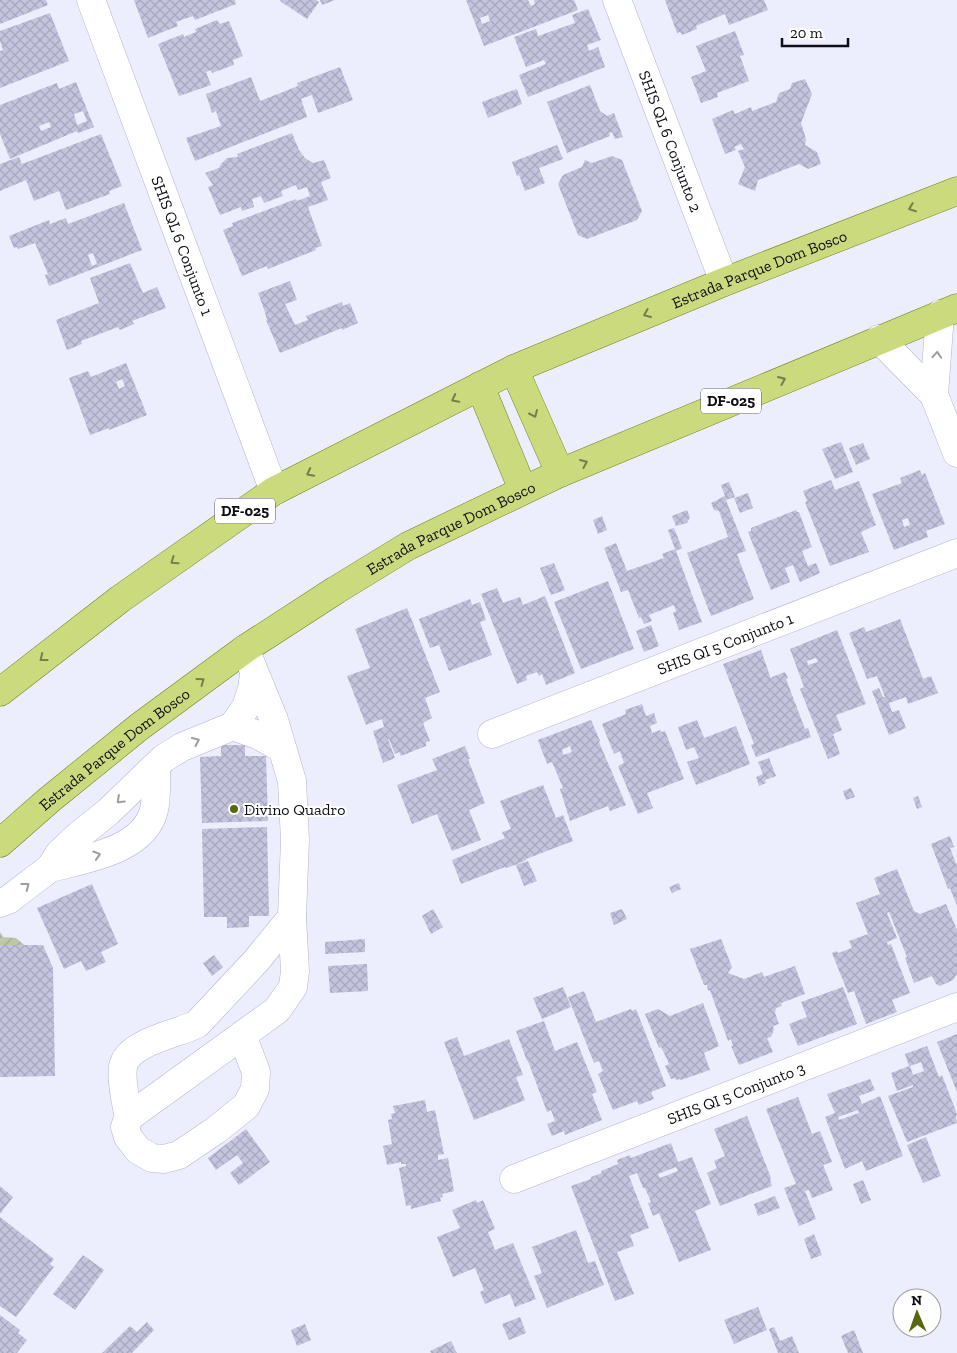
<svg xmlns="http://www.w3.org/2000/svg" width="957" height="1353" viewBox="0 0 957 1353" font-family="'Zilla Slab',serif">
<defs>
<pattern id="garden-furrows" width="10" height="10" patternUnits="userSpaceOnUse" patternTransform="scale(1.25)"><rect width="10" height="10" fill="#bfc6aa"/><path d="M-1 1l2-2M0 10L10 0M9 11l2-2" fill="none" stroke="#a3a991"/></pattern>
<pattern id="building-cross-hatch" width="8" height="8" patternUnits="userSpaceOnUse" patternTransform="scale(1.25)"><rect width="8" height="8" fill="#c4c4de"/><path d="M0 0l8 8M0 8l8-8" fill="none" stroke="#a7a7be"/></pattern>
</defs>
<rect width="100%" height="100%" fill="#ecedfd"/>
<path fill="url(#garden-furrows)" d="M 0,932 L 3,937 L 16,938 L 43,961 L 0,964 Z"/>
<path fill="url(#building-cross-hatch)" fill-rule="evenodd" d="M 0,0 L 46,0 L 48,5 L 0,24 Z
M 134,0 L 235,0 L 236,4 L 195,20 L 193,16 L 176,22 L 178,26 L 148,38 Z
M 281,0 L 316,0 L 319,2 L 307,19 L 280,1 Z
M 320,0 L 335,0 L 322,5 Z
M 466,0 L 528,0 L 531,6 L 535,4 L 534,0 L 574,0 L 578,10 L 484,46 ZM 488,15 L 490,21 L 482,24 L 480,18 Z
M 665,0 L 764,0 L 768,10 L 729,25 L 725,14 L 696,26 L 697,29 L 682,35 L 680,32 L 677,33 Z
M 588,9 L 601,40 L 587,45 L 589,51 L 598,47 L 605,67 L 528,97 L 519,75 L 546,64 L 544,60 L 526,67 L 514,37 L 536,29 L 538,36 L 575,23 L 572,15 Z
M 50,13 L 69,61 L 0,88 L 0,51 L 3,50 L 0,41 L 0,31 Z
M 217,20 L 220,24 L 229,21 L 243,56 L 233,60 L 234,65 L 212,73 L 211,70 L 206,72 L 211,85 L 179,96 L 158,44 L 183,34 L 184,37 L 196,32 L 195,29 Z
M 735,31 L 744,55 L 740,56 L 749,81 L 717,93 L 718,97 L 701,103 L 691,77 L 706,71 L 696,46 Z
M 340,67 L 353,100 L 318,113 L 312,95 L 303,98 L 301,99 L 307,117 L 195,161 L 186,138 L 221,126 L 216,111 L 212,113 L 206,94 L 251,77 L 260,101 L 298,86 L 297,83 Z
M 805,79 L 812,94 L 801,123 L 806,139 L 805,145 L 817,152 L 821,164 L 808,169 L 799,164 L 781,171 L 758,180 L 755,191 L 738,184 L 745,167 L 738,151 L 744,149 L 742,146 L 741,144 L 734,147 L 736,150 L 725,154 L 712,119 L 733,110 L 735,114 L 751,107 L 752,111 L 776,102 L 779,93 L 790,89 L 792,83 Z
M 76,82 L 94,127 L 78,133 L 77,131 L 10,159 L 0,134 L 0,105 L 57,83 L 59,89 ZM 83,111 L 87,121 L 77,125 L 74,114 ZM 49,122 L 51,127 L 41,131 L 39,126 Z
M 590,85 L 600,111 L 607,116 L 614,113 L 623,137 L 615,139 L 612,132 L 609,133 L 610,136 L 567,153 L 547,102 Z
M 517,89 L 522,104 L 488,118 L 482,102 Z
M 292,133 L 299,150 L 305,158 L 313,163 L 324,160 L 331,178 L 321,182 L 328,200 L 308,207 L 322,246 L 315,248 L 316,250 L 268,269 L 267,266 L 242,276 L 223,230 L 233,226 L 232,223 L 296,199 L 297,201 L 310,196 L 307,187 L 298,190 L 296,185 L 281,191 L 283,196 L 264,203 L 261,196 L 252,199 L 254,207 L 242,211 L 241,207 L 220,215 L 208,187 L 213,185 L 205,173 L 219,168 L 221,164 L 227,158 L 238,157 L 237,154 Z
M 101,134 L 122,186 L 109,191 L 110,194 L 66,210 L 59,191 L 34,201 L 26,180 L 0,191 L 0,164 L 19,157 L 22,164 Z
M 557,145 L 563,159 L 539,168 L 545,183 L 525,191 L 519,175 L 517,176 L 512,162 Z
M 612,156 L 622,160 L 642,211 L 637,220 L 587,239 L 578,235 L 558,184 L 563,175 L 582,167 L 585,160 L 592,163 Z
M 124,203 L 142,250 L 49,286 L 45,275 L 48,274 L 35,243 L 18,249 L 17,247 L 14,248 L 9,236 L 49,220 L 50,224 L 66,218 L 68,224 ZM 93,253 L 97,264 L 92,266 L 88,255 Z
M 130,263 L 143,293 L 157,287 L 166,308 L 132,321 L 134,324 L 120,330 L 118,327 L 81,341 L 82,344 L 67,350 L 56,320 L 99,303 L 90,278 Z
M 290,281 L 297,300 L 285,304 L 295,325 L 308,320 L 306,316 L 342,302 L 343,306 L 350,303 L 358,323 L 342,330 L 342,328 L 280,353 L 266,320 L 267,320 L 264,309 L 258,293 Z
M 126,363 L 147,415 L 109,430 L 109,428 L 90,435 L 69,378 L 88,371 L 91,377 ZM 122,379 L 125,386 L 119,389 L 116,382 Z
M 841,442 L 853,472 L 835,479 L 822,449 Z
M 863,443 L 870,459 L 856,465 L 849,448 Z
M 920,470 L 922,475 L 925,473 L 945,524 L 926,531 L 928,537 L 894,550 L 872,494 L 902,483 L 900,478 ZM 908,518 L 910,525 L 904,527 L 902,520 Z
M 831,480 L 835,490 L 859,481 L 876,525 L 861,532 L 869,552 L 830,566 L 805,502 L 807,501 L 803,491 Z
M 729,482 L 735,497 L 726,500 L 746,551 L 737,554 L 754,599 L 711,616 L 687,553 L 728,537 L 719,511 L 714,510 L 711,503 L 725,496 L 721,485 Z
M 748,493 L 753,508 L 740,513 L 734,498 Z
M 687,510 L 690,517 L 687,523 L 676,526 L 672,516 Z
M 796,510 L 797,512 L 799,512 L 812,547 L 802,551 L 808,566 L 816,563 L 820,573 L 800,582 L 793,565 L 785,568 L 790,582 L 771,590 L 748,532 L 751,531 L 751,528 Z
M 602,516 L 607,530 L 598,534 L 593,520 Z
M 674,528 L 682,548 L 676,551 L 702,622 L 679,630 L 673,613 L 676,611 L 674,605 L 649,615 L 652,621 L 644,624 L 641,617 L 639,618 L 628,590 L 621,592 L 604,548 L 616,543 L 627,571 L 664,558 L 662,554 L 675,549 L 668,530 Z
M 554,563 L 565,590 L 551,595 L 540,568 Z
M 608,581 L 634,649 L 581,669 L 554,602 Z
M 497,588 L 503,603 L 520,597 L 523,605 L 545,596 L 575,673 L 546,685 L 542,674 L 539,676 L 537,672 L 526,676 L 527,680 L 517,684 L 481,594 Z
M 470,599 L 472,605 L 480,602 L 486,620 L 480,622 L 492,655 L 449,671 L 439,645 L 430,648 L 419,619 Z
M 407,608 L 440,692 L 425,698 L 432,718 L 423,723 L 430,741 L 426,742 L 426,746 L 401,756 L 399,752 L 395,754 L 389,739 L 388,739 L 395,758 L 383,763 L 373,731 L 384,727 L 382,719 L 366,725 L 347,676 L 370,668 L 355,629 Z
M 900,619 L 923,679 L 931,676 L 938,693 L 908,704 L 906,697 L 889,703 L 892,712 L 899,710 L 906,728 L 889,735 L 872,691 L 879,688 L 883,697 L 885,697 L 877,676 L 867,679 L 849,633 L 864,627 L 866,632 Z
M 651,625 L 659,646 L 644,652 L 636,631 Z
M 837,630 L 866,704 L 836,715 L 842,730 L 833,734 L 840,754 L 828,759 L 800,689 L 804,687 L 790,649 ZM 816,658 L 818,662 L 808,665 L 807,661 Z
M 761,650 L 771,679 L 772,677 L 785,672 L 788,678 L 786,679 L 805,729 L 808,728 L 811,737 L 756,757 L 751,745 L 754,744 L 723,664 Z
M 642,704 L 646,716 L 654,713 L 657,723 L 650,726 L 652,733 L 660,730 L 661,732 L 665,731 L 684,779 L 647,793 L 653,808 L 638,814 L 618,766 L 624,763 L 620,751 L 614,754 L 602,724 L 626,714 L 625,710 Z
M 591,720 L 600,741 L 599,742 L 626,805 L 610,811 L 608,806 L 570,821 L 560,789 L 563,788 L 552,762 L 547,764 L 538,740 ZM 570,746 L 572,752 L 563,755 L 562,750 Z
M 697,720 L 704,738 L 736,726 L 750,764 L 696,785 L 687,762 L 699,758 L 694,747 L 686,750 L 678,727 Z
M 221,745 L 245,745 L 245,756 L 266,756 L 268,821 L 202,823 L 200,757 L 221,756 Z
M 465,746 L 470,759 L 468,759 L 485,803 L 469,810 L 481,840 L 452,851 L 437,814 L 412,824 L 397,785 L 437,770 L 432,759 Z
M 769,758 L 776,776 L 765,780 L 766,783 L 759,786 L 756,777 L 763,774 L 758,762 Z
M 543,785 L 556,818 L 563,815 L 573,841 L 526,859 L 526,860 L 515,865 L 506,868 L 505,867 L 461,884 L 452,860 L 505,838 L 502,832 L 511,829 L 500,801 Z
M 851,788 L 855,797 L 846,800 L 843,791 Z
M 918,796 L 922,807 L 917,809 L 913,798 Z
M 267,827 L 269,916 L 249,916 L 249,927 L 227,928 L 227,917 L 204,917 L 202,829 Z
M 950,836 L 954,847 L 950,848 L 957,866 L 957,906 L 950,888 L 948,889 L 931,844 Z
M 528,861 L 537,881 L 524,886 L 516,865 Z
M 897,869 L 914,911 L 920,914 L 946,904 L 957,930 L 957,974 L 953,980 L 940,986 L 936,984 L 932,976 L 914,983 L 905,958 L 907,957 L 889,912 L 887,913 L 897,938 L 887,942 L 888,945 L 891,944 L 910,993 L 892,1000 L 897,1012 L 866,1024 L 854,991 L 848,993 L 832,953 L 837,951 L 838,953 L 852,948 L 849,941 L 868,934 L 856,903 L 880,894 L 874,878 Z
M 679,883 L 681,889 L 672,893 L 669,887 Z
M 92,884 L 118,944 L 101,952 L 106,962 L 86,971 L 81,961 L 64,969 L 37,908 Z
M 433,909 L 443,927 L 431,934 L 422,916 Z
M 622,909 L 627,919 L 614,925 L 610,913 Z
M 365,939 L 365,952 L 325,954 L 325,942 Z
M 721,939 L 732,967 L 728,973 L 744,979 L 762,972 L 764,977 L 795,966 L 805,994 L 781,1003 L 782,1006 L 776,1008 L 775,1013 L 779,1024 L 773,1026 L 774,1029 L 771,1037 L 767,1038 L 773,1052 L 739,1065 L 731,1046 L 733,1046 L 731,1039 L 728,1041 L 710,990 L 708,991 L 707,985 L 704,985 L 690,949 Z
M 0,945 L 43,945 L 53,968 L 55,1076 L 0,1077 Z
M 214,955 L 223,967 L 212,976 L 203,963 Z
M 367,964 L 368,991 L 330,993 L 328,966 Z
M 563,987 L 571,1007 L 542,1019 L 533,998 Z
M 843,987 L 857,1024 L 798,1046 L 789,1024 L 807,1017 L 801,1002 Z
M 584,991 L 596,1022 L 631,1009 L 632,1011 L 636,1009 L 666,1086 L 651,1092 L 654,1099 L 639,1105 L 637,1101 L 613,1110 L 598,1074 L 603,1071 L 599,1061 L 594,1063 L 568,997 Z
M 703,1003 L 719,1046 L 704,1053 L 710,1070 L 681,1080 L 680,1079 L 676,1080 L 675,1078 L 671,1079 L 665,1066 L 669,1064 L 667,1059 L 661,1047 L 659,1048 L 645,1014 L 658,1009 L 670,1016 Z
M 544,1021 L 555,1051 L 577,1042 L 597,1092 L 592,1094 L 602,1120 L 565,1135 L 564,1131 L 552,1136 L 547,1124 L 555,1121 L 551,1110 L 547,1112 L 528,1061 L 536,1058 L 527,1061 L 516,1031 Z
M 957,1034 L 957,1092 L 937,1042 Z
M 457,1037 L 464,1056 L 509,1039 L 523,1075 L 516,1077 L 525,1100 L 474,1120 L 444,1042 Z
M 927,1046 L 939,1077 L 942,1075 L 957,1114 L 956,1116 L 957,1123 L 907,1142 L 888,1096 L 913,1087 L 913,1085 L 897,1091 L 891,1073 L 909,1066 L 905,1054 ZM 921,1062 L 924,1071 L 913,1075 L 910,1066 Z
M 870,1079 L 875,1090 L 859,1096 L 862,1104 L 880,1096 L 903,1156 L 866,1171 L 862,1161 L 845,1169 L 825,1117 L 835,1113 L 827,1094 ZM 858,1110 L 859,1113 L 839,1120 L 838,1117 Z
M 798,1097 L 812,1134 L 820,1131 L 832,1162 L 823,1165 L 833,1190 L 812,1198 L 809,1190 L 805,1191 L 816,1219 L 799,1226 L 784,1188 L 796,1184 L 766,1109 Z
M 425,1100 L 427,1112 L 435,1110 L 444,1154 L 438,1155 L 438,1160 L 448,1158 L 454,1191 L 442,1194 L 443,1197 L 440,1198 L 441,1201 L 411,1209 L 411,1205 L 406,1206 L 399,1168 L 406,1166 L 406,1164 L 401,1164 L 401,1162 L 387,1165 L 383,1146 L 392,1144 L 388,1120 L 392,1119 L 391,1114 L 395,1113 L 393,1106 Z
M 747,1116 L 771,1178 L 770,1179 L 772,1186 L 720,1206 L 707,1173 L 717,1168 L 714,1161 L 725,1156 L 714,1129 Z
M 246,1129 L 270,1162 L 239,1185 L 230,1173 L 243,1163 L 237,1155 L 216,1170 L 208,1158 Z
M 926,1137 L 941,1176 L 923,1183 L 907,1145 Z
M 671,1143 L 678,1162 L 692,1157 L 711,1204 L 695,1211 L 711,1250 L 679,1262 L 659,1213 L 653,1216 L 648,1203 L 651,1202 L 645,1188 L 643,1188 L 637,1173 L 629,1176 L 649,1228 L 630,1235 L 634,1246 L 617,1252 L 634,1294 L 615,1301 L 571,1186 L 591,1179 L 591,1177 L 602,1173 L 601,1171 L 618,1164 L 617,1160 L 630,1155 L 631,1158 ZM 676,1167 L 678,1171 L 660,1178 L 658,1174 Z
M 863,1180 L 871,1200 L 861,1204 L 853,1184 Z
M 0,1186 L 13,1197 L 0,1214 Z
M 775,1196 L 780,1208 L 758,1216 L 754,1204 Z
M 476,1200 L 477,1203 L 483,1200 L 495,1229 L 488,1232 L 495,1250 L 513,1243 L 536,1299 L 515,1307 L 510,1294 L 485,1304 L 480,1292 L 484,1290 L 475,1268 L 453,1277 L 437,1237 L 460,1228 L 452,1210 Z
M 0,1217 L 54,1259 L 50,1264 L 54,1267 L 16,1317 L 0,1306 Z
M 576,1230 L 588,1263 L 595,1261 L 604,1285 L 547,1308 L 534,1276 L 542,1273 L 532,1247 Z
M 814,1234 L 822,1255 L 811,1259 L 804,1239 Z
M 83,1255 L 104,1270 L 75,1310 L 53,1294 Z
M 758,1307 L 767,1330 L 734,1344 L 724,1320 Z
M 0,1315 L 20,1330 L 18,1333 L 27,1340 L 17,1353 L 0,1353 Z
M 520,1317 L 526,1333 L 509,1340 L 502,1324 Z
M 147,1322 L 154,1330 L 132,1353 L 102,1353 L 130,1326 L 137,1332 Z
M 305,1324 L 311,1340 L 297,1346 L 291,1330 Z
M 774,1327 L 780,1341 L 792,1336 L 799,1353 L 778,1353 L 769,1329 Z
M 854,1330 L 863,1353 L 848,1353 L 841,1336 Z
M 451,1341 L 457,1353 L 431,1353 L 430,1351 Z"/>
<g fill="none" stroke-linecap="round" stroke-linejoin="round">
<g stroke="#b3b4cd" stroke-width="29">
<g id="minor">
<path id="s1" d="M 91,0 L 274,491"/>
<path id="s2" d="M 617,0 L 724,282"/>
<path d="M 879,339 L 934,395 L 957,453"/>
<path d="M 934,395 L 940,314"/>
<path d="M 233,726 L 258,735 L 281,748"/>
<path id="s3" d="M 492,734 L 957,553"/>
<path d="M 50,868 C 84,859 144,851 154,810 C 157,797 156,781 156,767"/>
<path d="M 0,903 L 8,900 L 50,868 L 59,854 L 78,836 L 108,812 L 164,758 L 182,747 L 233,726 L 246,707 L 252,689 L 254,674"/>
<path d="M 242,1035 L 256,1072 L 255,1089 L 246,1106 L 216,1130 L 179,1155 L 164,1159 L 152,1158 L 138,1150 L 128,1137 L 125,1127 L 129,1117 L 277,1010 L 293,987 L 295,971 L 292,917 L 295,840 L 292,781 L 274,720 L 245,649"/>
<path d="M 129,1117 C 126,1104 121,1080 123,1067 C 127,1042 178,1034 197,1024 L 256,961 L 292,917"/>
<path id="s4" d="M 514,1179 L 957,1007"/>
</g>
</g>
<g stroke="#728320" stroke-width="29">
<g id="major">
<path d="M 514,369 L 560,473"/>
<path d="M 480,386 L 523,490"/>
<path id="s5" d="M 0,692 L 120,599 L 274,491 L 514,369 L 724,282 L 957,191"/>
<path id="s6" d="M 0,843 L 49,800 L 139,727 L 245,649 L 336,590 L 408,546 L 560,473 L 957,308"/>
</g>
</g>
<use href="#minor" stroke="#fff" stroke-width="28"/>
<use href="#major" stroke="#cbda7d" stroke-width="28"/>
</g>
<defs><path id="oneway-chevron" d="M-2-3.5L2.5 0L-2 3.5" fill="none" stroke-width="1.6" stroke-linecap="round" stroke-linejoin="round" transform="scale(1.25)"/></defs>
<g stroke="#767e4e">
<use href="#oneway-chevron" transform="translate(912 208) rotate(159)"/>
<use href="#oneway-chevron" transform="translate(647 314) rotate(157)"/>
<use href="#oneway-chevron" transform="translate(782 380) rotate(-23)"/>
<use href="#oneway-chevron" transform="translate(455 399) rotate(153)"/>
<use href="#oneway-chevron" transform="translate(534 414) rotate(66)"/>
<use href="#oneway-chevron" transform="translate(584 463) rotate(-23)"/>
<use href="#oneway-chevron" transform="translate(310 473) rotate(153)"/>
<use href="#oneway-chevron" transform="translate(174 561) rotate(145)"/>
<use href="#oneway-chevron" transform="translate(43 658) rotate(142)"/>
<use href="#oneway-chevron" transform="translate(201 681) rotate(-36)"/>
</g>
<g stroke="#9e9ea1">
<use href="#oneway-chevron" transform="translate(937 355) rotate(-86)"/>
<use href="#oneway-chevron" transform="translate(196 741) rotate(-24)"/>
<use href="#oneway-chevron" transform="translate(120 800) rotate(137)"/>
<use href="#oneway-chevron" transform="translate(97 855) rotate(-17)"/>
<use href="#oneway-chevron" transform="translate(26 886) rotate(-38)"/>
</g>
<circle fill="#59680f" stroke="#fff" stroke-width="2" cx="234" cy="809" r="5"/>
<g text-anchor="middle" stroke-width="4" stroke-linejoin="round" paint-order="stroke">
<g fill="#fff" stroke="#56565b" stroke-width="1">
<rect x="701" y="388.5" width="60" height="25" rx="4"/>
<rect x="215" y="498.5" width="60" height="25" rx="4"/>
</g>
<g font-size="15" font-weight="bold" fill="#0d0d15">
<text x="731" y="406">DF-025</text>
<text x="245" y="516">DF-025</text>
</g>
<g font-size="16" fill="#0d0d15" stroke="#fff">
<text dy="6" stroke="none"><textPath href="#s2" startOffset="151">SHIS QL 6 Conjunto 2</textPath></text>
<text dy="6" stroke="none"><textPath href="#s1" startOffset="262">SHIS QL 6 Conjunto 1</textPath></text>
<text dy="6" stroke="none"><textPath href="#s5" startOffset="874">Estrada Parque Dom Bosco</textPath></text>
<text dy="6" stroke="none"><textPath href="#s6" startOffset="552">Estrada Parque Dom Bosco</textPath></text>
<text dy="6" stroke="none"><textPath href="#s3" startOffset="250">SHIS QI 5 Conjunto 1</textPath></text>
<text dy="6" stroke="none"><textPath href="#s6" startOffset="148">Estrada Parque Dom Bosco</textPath></text>
<text dy="6" stroke="none"><textPath href="#s4" startOffset="238">SHIS QI 5 Conjunto 3</textPath></text>
</g>
<g font-size="16" fill="#0d0d15" stroke="#fff" text-anchor="start">
<text x="244" y="815">Divino Quadro</text>
</g>
</g>
<g transform="translate(917 1313) rotate(358)"><circle r="24" fill="#ffffff" stroke="#9e9ea1"/>
<path d="M0-4L9 19L0 12L-9 19Z" fill="#59680f"/>
<text y="-8" font-size="14" font-weight="bold" text-anchor="middle" fill="#0d0d15">N</text>
</g>
<path d="M782 38v8h66v-8" fill="none" stroke="#0d0d15" stroke-width="2.5"/>
<text x="790" y="38" font-size="15" fill="#0d0d15" stroke="#ffffff" stroke-width="4" paint-order="stroke">20 m</text>
</svg>
